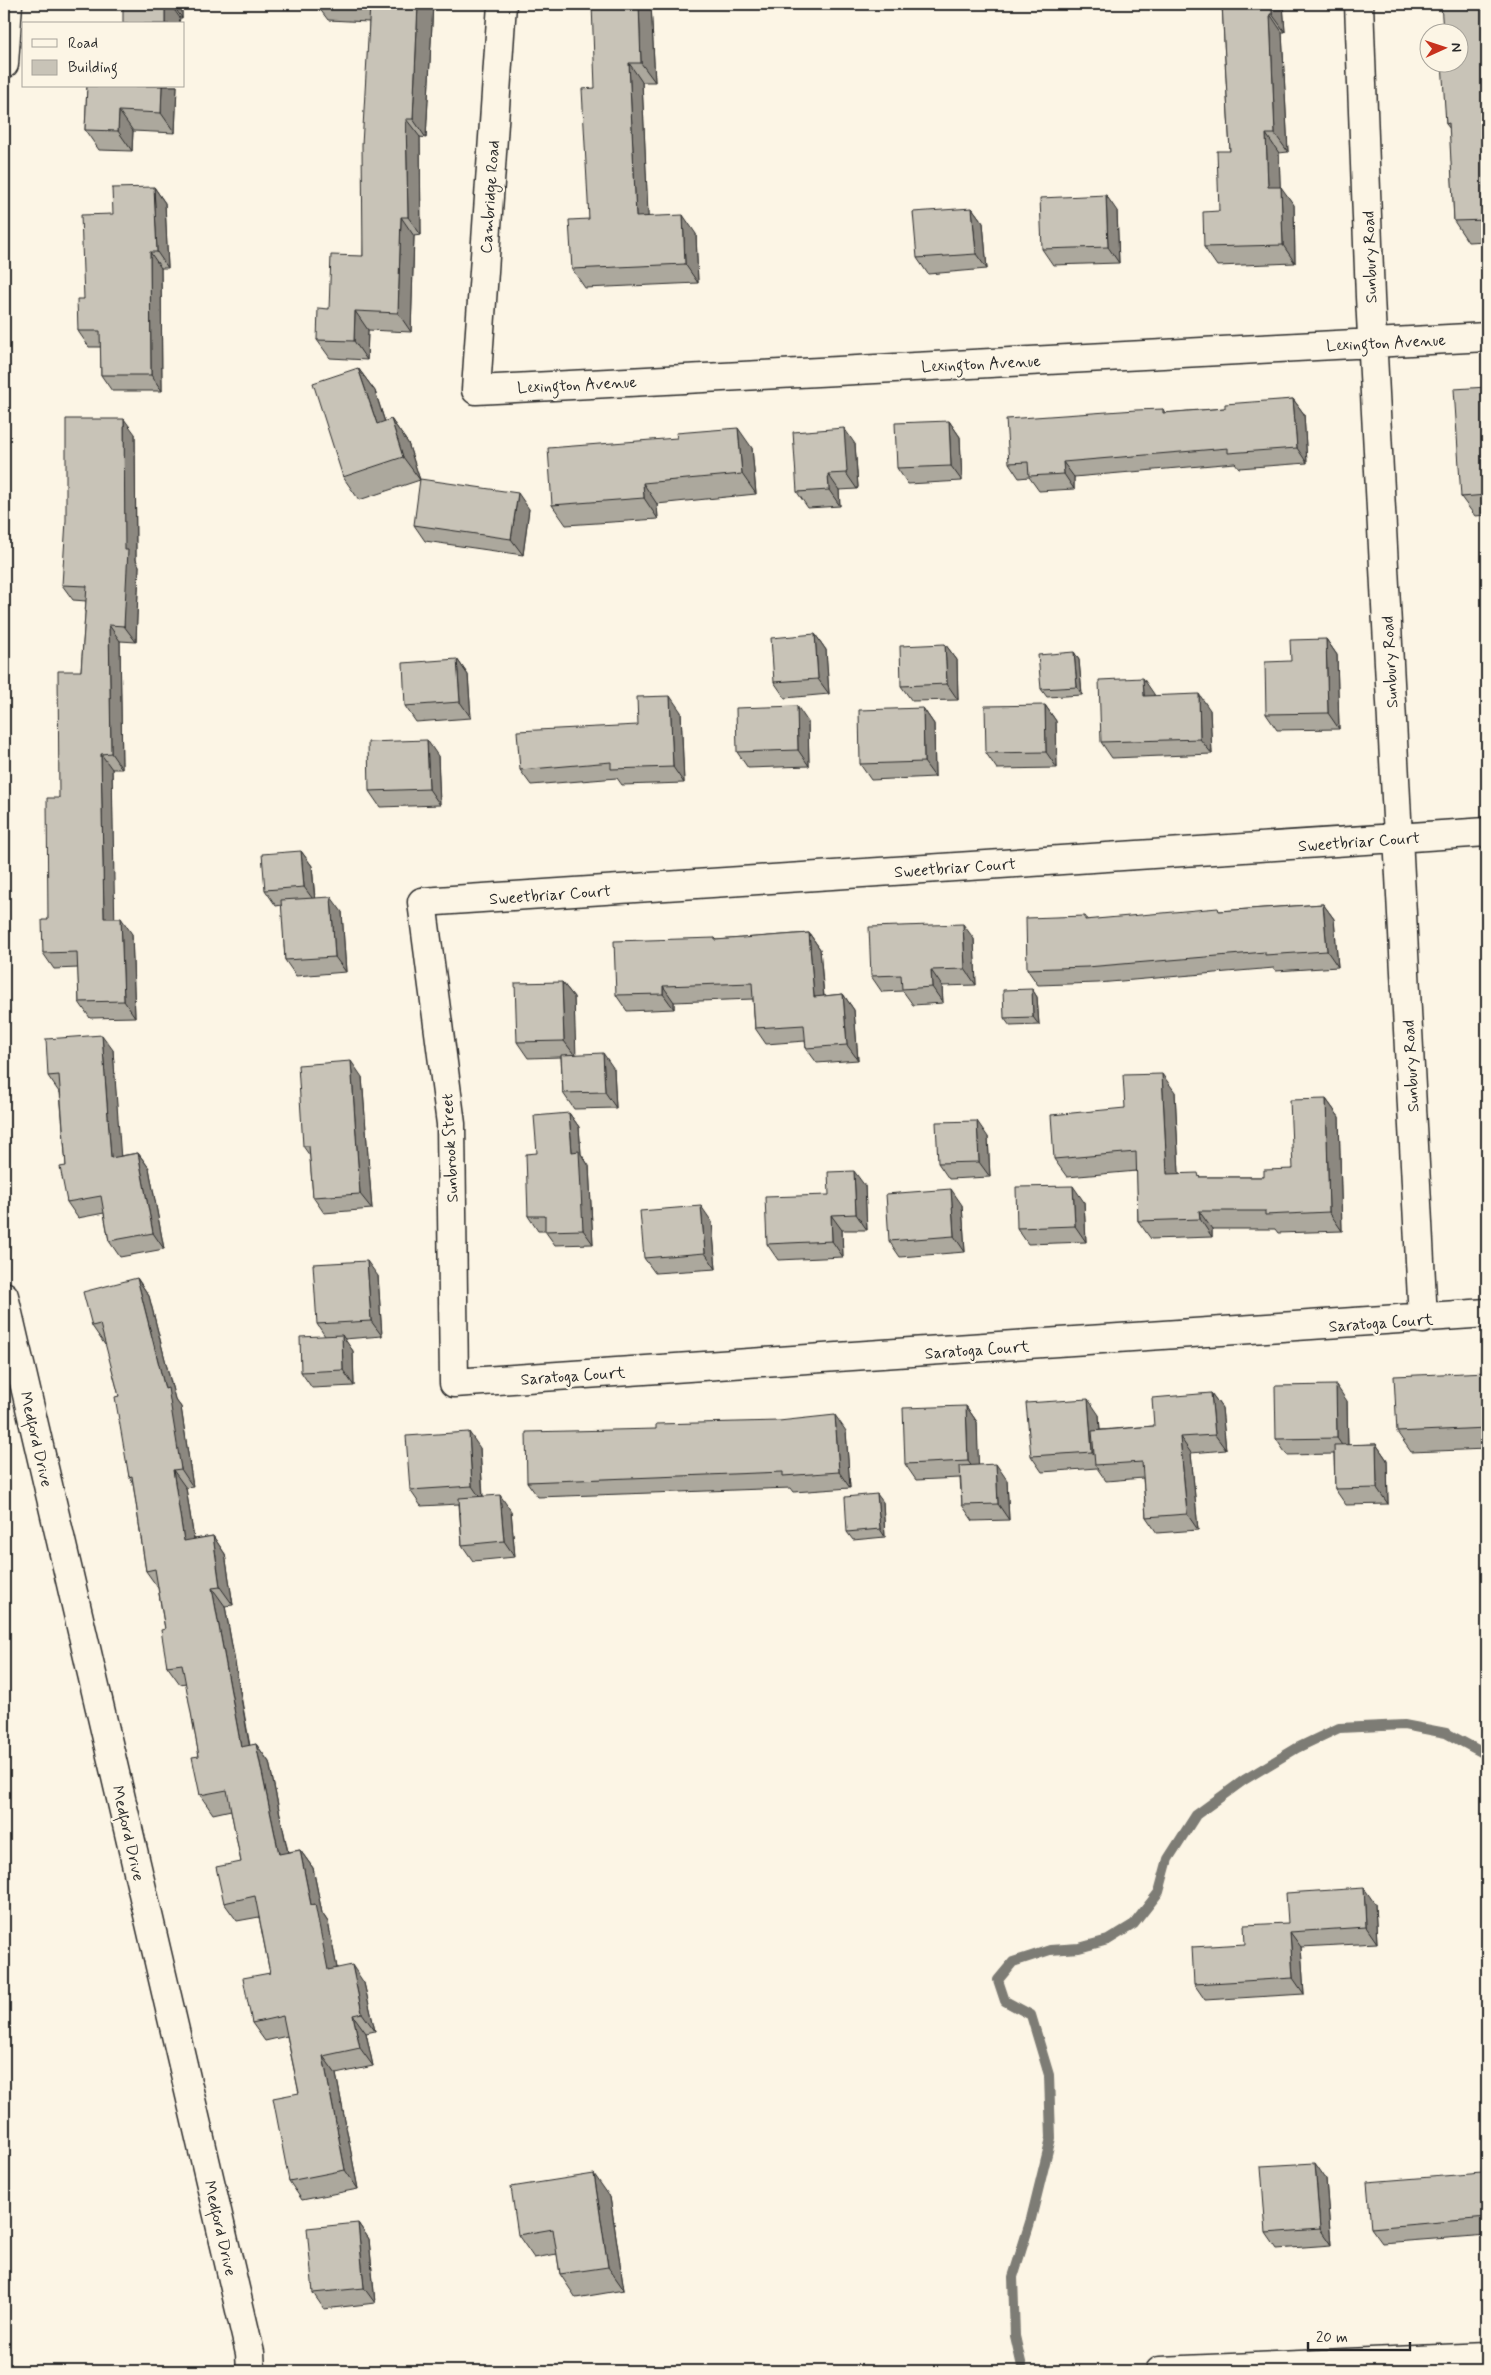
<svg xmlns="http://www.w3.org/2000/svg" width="1491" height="2375" viewBox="0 0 1491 2375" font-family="Mynerve,sans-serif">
<rect width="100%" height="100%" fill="#fcf5e5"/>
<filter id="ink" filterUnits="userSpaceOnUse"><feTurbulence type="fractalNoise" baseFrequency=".02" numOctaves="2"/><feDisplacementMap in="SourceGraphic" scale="10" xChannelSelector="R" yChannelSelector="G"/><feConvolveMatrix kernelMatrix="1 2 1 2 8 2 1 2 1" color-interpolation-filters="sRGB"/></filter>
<g filter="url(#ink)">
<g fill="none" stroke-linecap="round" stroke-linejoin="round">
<path stroke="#7d7b74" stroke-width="10" d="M 1023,2371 L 1015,2336 L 1013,2277 L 1031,2219 L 1051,2138 L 1049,2075 L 1031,2015 L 1005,2001 L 998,1980 L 1013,1962 L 1050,1950 L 1079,1948 L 1108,1940 L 1134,1924 L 1159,1892 L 1168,1859 L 1196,1815 L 1244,1780 L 1297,1748 L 1339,1728 L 1404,1725 L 1446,1733 L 1487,1755"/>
<g stroke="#2b2b2b" stroke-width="31">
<path id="street" d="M 502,4 L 476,390 L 1487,337
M 1359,4 L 1370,297 L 1423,1319
M 4,64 L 8,4
M 1487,832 L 422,902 L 451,1124 L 454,1383 L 1487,1313
M 4,1296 L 250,2353 L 251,2371
M 1160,2371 L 1487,2357"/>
</g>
<use href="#street" stroke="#fcf5e5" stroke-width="28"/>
</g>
<path fill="#aca89d" stroke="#2b2b2b" d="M 123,4 L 182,4 L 182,18 L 180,18 Z
M 316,4 L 433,4 L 426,138 L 420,137 L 421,235 L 414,236 L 411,332 L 368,330 L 367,360 L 330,358 L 317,340 L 329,309 L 363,256 L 369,22 L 328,20 Z
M 651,4 L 655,82 L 642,82 L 648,217 L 696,234 L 698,283 L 585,288 L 572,269 L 589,219 L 595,88 Z
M 1222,4 L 1283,4 L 1285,32 L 1282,32 L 1288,152 L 1279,153 L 1280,187 L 1294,205 L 1295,263 L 1217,266 L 1204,247 L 1219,211 L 1230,151 Z
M 1487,4 L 1487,241 L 1468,242 L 1454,221 L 1450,129 L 1446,124 L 1443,31 Z
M 87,86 L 177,86 L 175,133 L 133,131 L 132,151 L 99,150 L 85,130 Z
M 154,187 L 165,203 L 168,268 L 161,268 L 162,391 L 112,391 L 101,375 L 101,347 L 89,347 L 78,331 L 84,299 L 113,214 Z
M 972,208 L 983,223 L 987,269 L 928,274 L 917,258 Z
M 1117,211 L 1119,263 L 1053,265 L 1042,249 Z
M 358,368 L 375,391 L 385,422 L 391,419 L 408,443 L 420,480 L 359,500 L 343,477 Z
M 1487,387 L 1487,515 L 1475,516 L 1461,497 Z
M 1293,399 L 1304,414 L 1307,463 L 1239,468 L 1235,463 L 1074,477 L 1074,489 L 1039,491 L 1029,477 L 1019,478 L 1009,463 L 1163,409 L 1165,413 L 1225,408 Z
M 949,421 L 960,437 L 962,481 L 908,484 L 897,468 Z
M 135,434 L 136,560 L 139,566 L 136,642 L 120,641 L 122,769 L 112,769 L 114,918 L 132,934 L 135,1017 L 90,1018 L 79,1002 L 78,968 L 54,969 L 43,953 L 48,920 L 59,798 L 81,671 L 86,601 L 73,600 L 62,585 Z
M 855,444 L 858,487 L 857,489 L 839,490 L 840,506 L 808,508 L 797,492 Z
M 752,448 L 756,494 L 657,504 L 658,519 L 566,525 L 552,505 Z
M 529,509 L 523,555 L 425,541 L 414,525 Z
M 815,634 L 826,650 L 829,694 L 785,698 L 774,682 Z
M 1326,639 L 1337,655 L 1339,729 L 1277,730 L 1266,714 L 1291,661 Z
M 945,644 L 957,660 L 958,700 L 912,701 L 901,686 Z
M 1074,652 L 1079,660 L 1082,695 L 1047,697 L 1041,689 Z
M 457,659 L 468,675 L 471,718 L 416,722 L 405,706 Z
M 1154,694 L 1154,696 L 1210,710 L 1212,754 L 1112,758 L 1101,742 Z
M 1045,705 L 1056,721 L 1057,768 L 997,769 L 986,753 Z
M 923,708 L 934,724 L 935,777 L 871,780 L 860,764 Z
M 681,712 L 684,783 L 622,785 L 617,778 L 531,785 L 520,770 L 638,725 Z
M 808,722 L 809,766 L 748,768 L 737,752 Z
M 438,756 L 440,805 L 380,807 L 369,791 Z
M 301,851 L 312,866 L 315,898 L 342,912 L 346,972 L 296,976 L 285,960 L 282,905 L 276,906 L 265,890 Z
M 1323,904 L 1334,919 L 1338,967 L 1276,971 L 1274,968 L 1098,983 L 1038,985 L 1027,969 L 1085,916 L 1088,920 Z
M 809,933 L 820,949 L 824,996 L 843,994 L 854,1010 L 858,1060 L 817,1063 L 806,1048 L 805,1041 L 766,1044 L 755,1028 L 753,999 L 674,1002 L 674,1009 L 627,1011 L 616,995 L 715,938 L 717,940 Z
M 974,939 L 976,985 L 942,986 L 943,1003 L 913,1005 L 903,991 L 882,992 L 871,976 Z
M 562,982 L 574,997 L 575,1054 L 614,1069 L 616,1108 L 574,1109 L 563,1093 L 561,1057 L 528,1058 L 517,1042 Z
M 1032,989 L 1037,997 L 1039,1025 L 1010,1026 L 1004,1018 Z
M 113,1050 L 120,1156 L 138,1153 L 149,1168 L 164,1249 L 120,1257 L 109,1241 L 104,1213 L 78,1218 L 67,1202 L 66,1166 L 60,1092 L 59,1092 L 48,1076 Z
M 362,1077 L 372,1209 L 324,1213 L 313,1197 L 310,1156 L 303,1146 Z
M 1175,1092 L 1179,1174 L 1201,1177 L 1264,1177 L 1293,1169 L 1326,1099 L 1339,1117 L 1342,1231 L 1278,1233 L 1275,1229 L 1212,1229 L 1212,1237 L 1151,1239 L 1138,1221 L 1137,1171 L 1067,1177 L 1054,1159 L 1125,1108 Z
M 569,1113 L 579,1127 L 581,1154 L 589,1166 L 593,1244 L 555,1245 L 545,1231 L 538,1231 L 528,1216 L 537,1153 Z
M 988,1137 L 990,1177 L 949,1179 L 938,1163 Z
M 865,1186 L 867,1230 L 842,1230 L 843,1257 L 778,1260 L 767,1244 L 829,1195 Z
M 1084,1202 L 1086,1242 L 1028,1244 L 1017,1228 Z
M 962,1205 L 965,1252 L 900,1257 L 889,1241 Z
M 712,1222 L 716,1269 L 655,1273 L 644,1258 Z
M 378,1276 L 382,1336 L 344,1339 L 353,1351 L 354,1386 L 312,1388 L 301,1372 L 325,1336 L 317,1324 Z
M 137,1278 L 149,1296 L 175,1399 L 181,1407 L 193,1487 L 186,1488 L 194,1539 L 213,1536 L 225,1554 L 233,1605 L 225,1606 L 250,1746 L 256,1744 L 269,1762 L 288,1852 L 300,1850 L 313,1868 L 322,1913 L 328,1922 L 337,1968 L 364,1983 L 375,2031 L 366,2033 L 373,2066 L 336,2074 L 358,2189 L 302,2200 L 289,2181 L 299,2093 L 287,2036 L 265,2041 L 252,2023 L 270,1973 L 259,1917 L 237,1921 L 224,1903 L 241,1862 L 231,1810 L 213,1814 L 200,1795 L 199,1756 L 186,1683 L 180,1684 L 167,1666 L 165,1629 L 158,1588 L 146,1571 L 133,1483 L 129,1477 L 119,1396 L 106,1344 L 105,1345 L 92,1326 Z
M 1487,1372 L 1487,1449 L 1411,1452 L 1397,1432 Z
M 1211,1393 L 1222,1408 L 1226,1450 L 1191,1453 L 1198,1530 L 1157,1533 L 1146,1517 L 1143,1478 L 1106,1481 L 1097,1468 L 1042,1472 L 1031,1456 L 1099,1415 L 1100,1430 L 1154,1426 Z
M 1347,1401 L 1348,1445 L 1376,1444 L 1387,1460 L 1388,1504 L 1346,1505 L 1335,1489 L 1334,1454 L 1287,1455 L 1276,1439 Z
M 966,1406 L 977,1422 L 978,1465 L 1007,1480 L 1009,1520 L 973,1521 L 962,1505 L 960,1478 L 916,1480 L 905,1464 Z
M 846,1431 L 850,1488 L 794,1492 L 791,1488 L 538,1497 L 527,1482 Z
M 480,1448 L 483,1496 L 511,1511 L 515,1557 L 473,1561 L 462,1545 L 459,1504 L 421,1506 L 410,1490 Z
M 883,1502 L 885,1537 L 853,1540 L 847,1532 Z
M 1375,1904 L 1377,1943 L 1301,1947 L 1304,1994 L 1205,2000 L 1194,1984 L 1288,1923 Z
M 1487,2168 L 1487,2235 L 1382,2243 L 1371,2228 L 1482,2173 Z
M 1326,2179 L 1331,2245 L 1277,2249 L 1266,2233 Z
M 610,2197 L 624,2290 L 576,2298 L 560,2274 L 557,2254 L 534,2258 L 518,2235 Z
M 358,2223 L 369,2239 L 375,2303 L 324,2309 L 313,2293 Z"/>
<path fill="#8c8880" stroke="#2b2b2b" d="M 165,4 L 170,4 L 180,18 L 179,24 L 165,24 Z
M 172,4 L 182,4 L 182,18 Z
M 418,4 L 433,4 L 426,138 L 413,119 Z
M 639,4 L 651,4 L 655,82 L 641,63 Z
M 1272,4 L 1283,4 L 1285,32 L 1272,14 Z
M 1270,14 L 1282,32 L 1288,152 L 1275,134 Z
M 629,63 L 642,82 L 649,236 L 636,217 Z
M 162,86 L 177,86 L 175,133 L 161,113 Z
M 119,111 L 133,131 L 132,151 L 118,131 Z
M 406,119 L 420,137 L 421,235 L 408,217 Z
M 1266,134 L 1279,153 L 1281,206 L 1268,187 Z
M 154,187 L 165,203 L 168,268 L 157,252 Z
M 1281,187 L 1294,205 L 1295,263 L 1283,245 Z
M 1106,195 L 1117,211 L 1119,263 L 1108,247 Z
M 972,208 L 983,223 L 987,269 L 976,254 Z
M 683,215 L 696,234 L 698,283 L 685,264 Z
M 401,217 L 414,236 L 411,332 L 398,313 Z
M 150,252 L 161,268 L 162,391 L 151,375 Z
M 355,311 L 368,330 L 367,360 L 354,341 Z
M 358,368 L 375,391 L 393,448 L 377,424 Z
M 1293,399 L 1304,414 L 1307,463 L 1297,448 Z
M 124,419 L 135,434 L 136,560 L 139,566 L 136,642 L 124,626 Z
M 391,419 L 408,443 L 420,480 L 403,457 Z
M 949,421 L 960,437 L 962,481 L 951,466 Z
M 738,428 L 752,448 L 756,494 L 742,474 Z
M 844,428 L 855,444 L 858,487 L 857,489 L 846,473 Z
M 1063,462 L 1074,477 L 1074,489 L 1064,474 Z
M 828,474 L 839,490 L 840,506 L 829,490 Z
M 643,483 L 657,504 L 658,519 L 644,498 Z
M 518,493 L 529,509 L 523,555 L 511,539 Z
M 109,625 L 120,641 L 122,769 L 111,753 Z
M 815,634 L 826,650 L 829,694 L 818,679 Z
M 1326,639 L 1337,655 L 1339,729 L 1328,713 Z
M 945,644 L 957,660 L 958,700 L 947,684 Z
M 1074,652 L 1079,660 L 1082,695 L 1077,687 Z
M 457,659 L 468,675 L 471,718 L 460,702 Z
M 1143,678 L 1154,694 L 1155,712 L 1144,696 Z
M 1199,694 L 1210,710 L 1212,754 L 1200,739 Z
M 670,696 L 681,712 L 684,783 L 673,767 Z
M 1045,705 L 1056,721 L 1057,768 L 1046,752 Z
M 797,706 L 808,722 L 809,766 L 798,750 Z
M 923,708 L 934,724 L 935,777 L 924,762 Z
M 427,740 L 438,756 L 440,805 L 429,789 Z
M 101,754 L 112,769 L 115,934 L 104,918 Z
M 301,851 L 312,866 L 315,902 L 304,887 Z
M 331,897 L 342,912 L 346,972 L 335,957 Z
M 1323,904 L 1334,919 L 1338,967 L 1327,951 Z
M 121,918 L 132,934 L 135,1017 L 124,1001 Z
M 963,924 L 974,939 L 976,985 L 965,969 Z
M 809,933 L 820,949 L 825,1012 L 814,997 Z
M 931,970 L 942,986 L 943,1003 L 932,987 Z
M 562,982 L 574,997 L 576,1057 L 564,1041 Z
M 663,986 L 674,1002 L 674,1009 L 663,994 Z
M 1032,989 L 1037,997 L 1039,1025 L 1033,1017 Z
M 843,994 L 854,1010 L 858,1060 L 847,1045 Z
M 102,1035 L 113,1050 L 122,1173 L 111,1158 Z
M 603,1053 L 614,1069 L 616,1108 L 605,1092 Z
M 351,1061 L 362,1077 L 372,1209 L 360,1194 Z
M 1162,1074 L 1175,1092 L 1180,1193 L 1167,1174 Z
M 1326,1099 L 1339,1117 L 1342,1231 L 1329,1212 Z
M 569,1113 L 579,1127 L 581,1154 L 589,1166 L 593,1244 L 583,1230 L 572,1152 Z
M 977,1121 L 988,1137 L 990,1177 L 979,1162 Z
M 138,1153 L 149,1168 L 164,1249 L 153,1233 Z
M 854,1171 L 865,1186 L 867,1230 L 856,1214 Z
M 1073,1186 L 1084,1202 L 1086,1242 L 1075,1226 Z
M 951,1189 L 962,1205 L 965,1252 L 954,1236 Z
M 701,1206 L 712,1222 L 716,1269 L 705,1253 Z
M 1199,1211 L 1212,1229 L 1212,1237 L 1200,1219 Z
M 831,1215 L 842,1230 L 843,1257 L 832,1241 Z
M 367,1261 L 378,1276 L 382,1336 L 371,1321 Z
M 137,1278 L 149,1296 L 175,1399 L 181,1407 L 193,1487 L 181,1469 L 165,1389 Z
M 342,1335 L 353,1351 L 354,1386 L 343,1370 Z
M 1336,1385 L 1347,1401 L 1348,1454 L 1337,1438 Z
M 1211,1393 L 1222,1408 L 1226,1450 L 1215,1435 Z
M 1088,1399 L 1099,1415 L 1102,1465 L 1101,1465 L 1092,1452 Z
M 966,1406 L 977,1422 L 979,1477 L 968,1461 Z
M 835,1415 L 846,1431 L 850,1488 L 839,1472 Z
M 469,1432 L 480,1448 L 483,1502 L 472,1486 Z
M 1180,1437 L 1191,1453 L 1198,1530 L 1187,1514 Z
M 1376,1444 L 1387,1460 L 1388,1504 L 1377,1488 Z
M 996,1464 L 1007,1480 L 1009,1520 L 998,1504 Z
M 173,1470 L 186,1488 L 197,1559 L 184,1541 Z
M 877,1494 L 883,1502 L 885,1537 L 880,1529 Z
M 500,1495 L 511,1511 L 515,1557 L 504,1541 Z
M 213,1536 L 225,1554 L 233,1605 L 220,1587 Z
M 212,1588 L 225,1606 L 253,1766 L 241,1747 Z
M 256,1744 L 269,1762 L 292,1872 L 279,1854 Z
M 300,1850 L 313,1868 L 322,1913 L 328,1922 L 341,1988 L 328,1970 L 311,1905 Z
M 1364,1888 L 1375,1904 L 1377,1943 L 1366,1927 Z
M 1290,1932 L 1301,1947 L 1304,1994 L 1293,1978 Z
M 352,1965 L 364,1983 L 375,2031 L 362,2013 Z
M 353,2015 L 366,2033 L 373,2066 L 360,2048 Z
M 323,2056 L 336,2074 L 358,2189 L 345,2170 Z
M 1315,2163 L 1326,2179 L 1331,2245 L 1320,2229 Z
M 594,2174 L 610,2197 L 624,2290 L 608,2267 Z
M 358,2223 L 369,2239 L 375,2303 L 364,2288 Z"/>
<path fill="#c8c3b7" stroke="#2b2b2b" d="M 123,4 L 165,4 L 165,24 L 123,24 Z
M 365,4 L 418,4 L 413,119 L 406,119 L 408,217 L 401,217 L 398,313 L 355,311 L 354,341 L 317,340 L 318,308 L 329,309 L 331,255 L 363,256 L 362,145 L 370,4 Z
M 592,4 L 639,4 L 641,63 L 629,63 L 636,217 L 683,215 L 685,264 L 572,269 L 569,220 L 589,219 L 582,89 L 595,88 Z
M 1222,4 L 1272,4 L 1272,14 L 1270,14 L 1275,134 L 1266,134 L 1268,187 L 1281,187 L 1283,245 L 1204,247 L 1203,212 L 1219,211 L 1217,151 L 1230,151 Z
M 1441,4 L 1487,4 L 1487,220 L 1454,221 L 1449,123 L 1446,124 L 1442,62 L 1458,62 L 1458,32 L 1440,32 L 1440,31 L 1443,31 Z
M 87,86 L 162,86 L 161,113 L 119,111 L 118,131 L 85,130 Z
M 154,187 L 157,252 L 150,252 L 151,375 L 101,375 L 100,331 L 78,331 L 77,299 L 84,299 L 81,215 L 113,214 L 112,188 Z
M 1106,195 L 1108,247 L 1042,249 L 1040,198 Z
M 972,208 L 976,254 L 917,258 L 913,212 Z
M 358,368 L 377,424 L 391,419 L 403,457 L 343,477 L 313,383 Z
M 1487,387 L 1487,495 L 1461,497 L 1454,389 Z
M 1293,399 L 1297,448 L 1228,453 L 1228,448 L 1063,462 L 1064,474 L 1029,476 L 1028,462 L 1009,463 L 1006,419 L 1136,410 L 1163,409 L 1163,413 L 1225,408 L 1225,404 Z
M 66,419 L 124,419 L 125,550 L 128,550 L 124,626 L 109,625 L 111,753 L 101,754 L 104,918 L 121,918 L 124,1001 L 79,1002 L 77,952 L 43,953 L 42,920 L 48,920 L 47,798 L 59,798 L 58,671 L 81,671 L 87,586 L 62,585 L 66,520 Z
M 949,421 L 951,466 L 897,468 L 895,423 Z
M 738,428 L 742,474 L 643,483 L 644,498 L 552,505 L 548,448 L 677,438 L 676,433 Z
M 844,428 L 847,471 L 846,473 L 828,474 L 829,490 L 797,492 L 793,432 Z
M 420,479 L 518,493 L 511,539 L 414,525 Z
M 815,634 L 818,679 L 774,682 L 771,638 Z
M 1326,639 L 1328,713 L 1266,714 L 1265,662 L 1291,661 L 1290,640 Z
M 945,644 L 947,684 L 901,686 L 900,646 Z
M 1074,652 L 1077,687 L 1041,689 L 1038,655 Z
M 457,659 L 460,702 L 405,706 L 403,663 Z
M 1487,675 L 1487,713 L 1484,676 Z
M 1143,678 L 1144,696 L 1199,694 L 1200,739 L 1101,742 L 1099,680 Z
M 670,696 L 673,767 L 611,769 L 611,762 L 520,770 L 517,731 L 638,725 L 637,697 Z
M 1045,705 L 1046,752 L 986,753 L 985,706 Z
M 797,706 L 798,750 L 737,752 L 736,708 Z
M 923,708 L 924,762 L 860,764 L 859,710 Z
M 427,740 L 429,789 L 369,791 L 368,742 Z
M 301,851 L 304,887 L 265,890 L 262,854 Z
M 331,897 L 335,957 L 285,960 L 281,900 Z
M 1323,904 L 1327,951 L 1265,955 L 1265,952 L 1087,967 L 1027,969 L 1026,918 L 1085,916 L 1085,920 L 1218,908 L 1219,911 Z
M 963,924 L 965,969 L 931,970 L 932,987 L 902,989 L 901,975 L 871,976 L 869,927 Z
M 809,933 L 814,997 L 843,994 L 847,1045 L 806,1048 L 804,1025 L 755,1028 L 752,983 L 663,986 L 663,994 L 616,995 L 614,941 L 715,938 L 715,940 Z
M 562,982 L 564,1041 L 517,1042 L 515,983 Z
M 1032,989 L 1033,1017 L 1004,1018 L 1003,990 Z
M 102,1035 L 111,1158 L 138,1153 L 153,1233 L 109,1241 L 101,1196 L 67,1202 L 60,1167 L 66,1166 L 59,1075 L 48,1076 L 46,1039 Z
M 603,1053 L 605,1092 L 563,1093 L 561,1055 Z
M 351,1061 L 360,1194 L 313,1197 L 309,1146 L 303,1146 L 298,1065 Z
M 1162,1074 L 1167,1174 L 1198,1173 L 1199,1177 L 1264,1177 L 1264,1170 L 1293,1169 L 1290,1100 L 1326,1099 L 1329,1212 L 1265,1215 L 1265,1211 L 1199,1211 L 1200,1219 L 1138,1221 L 1136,1152 L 1054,1159 L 1051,1115 L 1125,1108 L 1123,1075 Z
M 569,1113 L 572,1152 L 579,1151 L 583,1230 L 545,1231 L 545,1216 L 528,1216 L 526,1154 L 537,1153 L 534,1116 Z
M 977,1121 L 979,1162 L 938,1163 L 936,1122 Z
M 854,1171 L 856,1214 L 831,1215 L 832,1241 L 767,1244 L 765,1197 L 829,1195 L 828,1172 Z
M 1073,1186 L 1075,1226 L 1017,1228 L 1016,1187 Z
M 951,1189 L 954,1236 L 889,1241 L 886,1194 Z
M 701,1206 L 705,1253 L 644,1258 L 640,1211 Z
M 367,1261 L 371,1321 L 317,1324 L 313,1264 Z
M 137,1278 L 165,1389 L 168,1388 L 181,1469 L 173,1470 L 184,1541 L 213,1536 L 220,1587 L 212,1588 L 241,1747 L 256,1744 L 279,1854 L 300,1850 L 311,1905 L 315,1904 L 328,1970 L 352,1965 L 362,2013 L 353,2015 L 360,2048 L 323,2056 L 345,2170 L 289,2181 L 273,2098 L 299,2093 L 283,2016 L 252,2023 L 243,1978 L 270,1973 L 255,1896 L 224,1903 L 216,1867 L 241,1862 L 227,1790 L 200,1795 L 192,1757 L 199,1756 L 182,1664 L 167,1666 L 161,1630 L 165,1629 L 155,1569 L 146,1571 L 132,1476 L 129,1477 L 115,1397 L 119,1396 L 100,1324 L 92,1326 L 83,1292 Z
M 342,1335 L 343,1370 L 301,1372 L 300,1337 Z
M 1487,1372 L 1487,1428 L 1397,1432 L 1394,1376 Z
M 1336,1385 L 1337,1438 L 1276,1439 L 1275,1386 Z
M 1211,1393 L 1215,1435 L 1180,1437 L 1187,1514 L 1146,1517 L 1142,1462 L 1095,1465 L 1092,1431 L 1154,1426 L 1152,1398 Z
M 1088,1399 L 1092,1452 L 1031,1456 L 1026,1403 Z
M 966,1406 L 968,1461 L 905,1464 L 903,1408 Z
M 835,1415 L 839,1472 L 783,1476 L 783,1472 L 527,1482 L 526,1432 L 656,1429 L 656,1424 L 779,1421 Z
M 469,1432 L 472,1486 L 410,1490 L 406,1436 Z
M 1376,1444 L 1377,1488 L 1335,1489 L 1334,1445 Z
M 996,1464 L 998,1504 L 962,1505 L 960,1466 Z
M 877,1494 L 880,1529 L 847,1532 L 845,1497 Z
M 500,1495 L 504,1541 L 462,1545 L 459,1498 Z
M 1364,1888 L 1366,1927 L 1290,1932 L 1293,1978 L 1194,1984 L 1192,1947 L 1245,1944 L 1244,1925 L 1288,1923 L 1286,1893 Z
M 1315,2163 L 1320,2229 L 1266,2233 L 1261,2166 Z
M 1482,2168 L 1487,2168 L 1487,2218 L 1371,2228 L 1367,2182 L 1482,2173 Z
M 594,2174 L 608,2267 L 560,2274 L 553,2229 L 518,2235 L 511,2187 Z
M 358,2223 L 364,2288 L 313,2293 L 307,2228 Z"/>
</g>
<g text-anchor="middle" stroke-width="4.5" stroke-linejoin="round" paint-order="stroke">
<g font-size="16" fill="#2b2b2b" stroke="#fcf5e5">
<text transform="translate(489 197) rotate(-86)" y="6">Cambridge Road</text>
<text transform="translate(1369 257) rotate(-92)" y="6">Sunbury Road</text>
<text transform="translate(1386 342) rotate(-3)" y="6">Lexington Avenue</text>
<text transform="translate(981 363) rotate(-3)" y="6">Lexington Avenue</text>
<text transform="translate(577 384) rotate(-3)" y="6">Lexington Avenue</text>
<text transform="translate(1389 662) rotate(-93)" y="6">Sunbury Road</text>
<text transform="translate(1359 841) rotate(-4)" y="6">Sweetbriar Court</text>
<text transform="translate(955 867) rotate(-4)" y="6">Sweetbriar Court</text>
<text transform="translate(550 894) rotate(-4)" y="6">Sweetbriar Court</text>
<text transform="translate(1410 1066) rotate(-93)" y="6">Sunbury Road</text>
<text transform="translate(449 1148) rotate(-93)" y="6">Sunbrook Street</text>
<text transform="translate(1381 1322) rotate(-4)" y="6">Saratoga Court</text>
<text transform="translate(977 1349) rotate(-4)" y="6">Saratoga Court</text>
<text transform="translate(573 1375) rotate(-4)" y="6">Saratoga Court</text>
<text transform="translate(37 1439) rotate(77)" y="6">Medford Drive</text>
<text transform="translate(129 1833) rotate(77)" y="6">Medford Drive</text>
<text transform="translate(221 2228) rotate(77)" y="6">Medford Drive</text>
</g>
</g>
<rect width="1491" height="2375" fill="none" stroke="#fcf5e5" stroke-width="20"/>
<rect x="10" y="10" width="1471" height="2355" fill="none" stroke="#2b2b2b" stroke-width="2" filter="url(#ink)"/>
<rect x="22" y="22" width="162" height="65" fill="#fcf5e5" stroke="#a8a49b"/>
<rect x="32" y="39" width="25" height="8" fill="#fcf5e5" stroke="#a8a49b"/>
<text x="68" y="48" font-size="15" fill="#2b2b2b">Road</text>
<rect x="32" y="60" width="25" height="15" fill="#c8c3b7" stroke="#a8a49b"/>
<text x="68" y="72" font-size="15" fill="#2b2b2b">Building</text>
<g transform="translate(1444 48) rotate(87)"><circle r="24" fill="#fcf5e5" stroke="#a8a49b"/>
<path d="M0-4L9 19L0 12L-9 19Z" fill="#c8321e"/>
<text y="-8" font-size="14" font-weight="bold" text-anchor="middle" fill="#2b2b2b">N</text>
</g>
<path d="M1308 2342v8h102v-8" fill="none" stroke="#2b2b2b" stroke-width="2.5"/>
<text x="1316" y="2342" font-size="15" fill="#2b2b2b" stroke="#fcf5e5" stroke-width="4" paint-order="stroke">20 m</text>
</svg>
